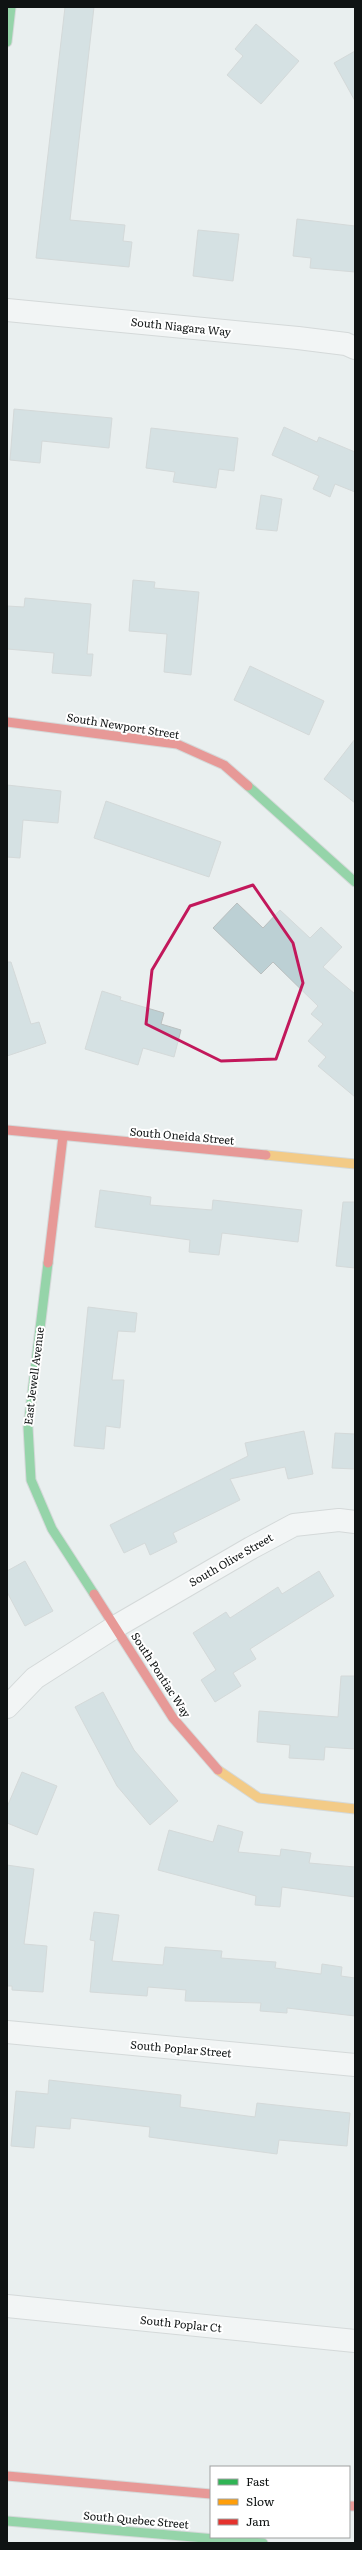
<svg xmlns="http://www.w3.org/2000/svg" width="362" height="2550" viewBox="0 0 362 2550" font-family="Literata,serif">
<rect width="100%" height="100%" fill="#e9efef"/>
<path fill="#bcd0d4" stroke="#babfbf" d="M 65,7 L 94,7 L 70,220 L 125,225 L 123,241 L 132,242 L 129,267 L 36,258 Z
M 256,24 L 299,61 L 261,104 L 227,75 L 243,56 L 235,49 Z
M 355,51 L 355,101 L 334,63 Z
M 297,219 L 355,226 L 355,272 L 310,268 L 311,258 L 293,256 Z
M 198,230 L 239,234 L 233,281 L 193,276 Z
M 14,409 L 112,418 L 109,448 L 42,441 L 40,463 L 10,460 Z
M 284,427 L 317,442 L 319,437 L 355,452 L 355,492 L 335,484 L 330,497 L 313,489 L 319,476 L 272,455 Z
M 151,428 L 238,438 L 234,471 L 219,469 L 216,488 L 173,482 L 175,472 L 146,468 Z
M 261,495 L 282,499 L 277,531 L 256,529 Z
M 133,580 L 155,582 L 154,588 L 199,592 L 191,675 L 164,672 L 167,634 L 129,631 Z
M 25,598 L 91,604 L 87,654 L 93,654 L 91,676 L 52,673 L 54,653 L 7,649 L 7,606 L 24,607 Z
M 250,666 L 324,701 L 309,735 L 234,700 Z
M 355,739 L 355,803 L 324,779 Z
M 7,785 L 61,791 L 58,823 L 23,820 L 20,858 L 7,857 Z
M 106,801 L 221,842 L 209,877 L 94,838 Z
M 237,903 L 263,928 L 280,910 L 310,938 L 321,927 L 342,947 L 323,967 L 355,994 L 355,1097 L 318,1066 L 326,1057 L 308,1041 L 323,1024 L 311,1014 L 318,1006 L 273,962 L 261,974 L 213,928 Z
M 7,962 L 11,962 L 31,1024 L 39,1022 L 46,1043 L 7,1056 Z
M 102,991 L 121,997 L 120,1000 L 164,1013 L 161,1024 L 181,1030 L 174,1057 L 143,1048 L 138,1065 L 85,1049 Z
M 100,1190 L 151,1197 L 150,1205 L 212,1210 L 213,1200 L 302,1210 L 298,1242 L 222,1233 L 219,1255 L 189,1252 L 190,1240 L 95,1227 Z
M 343,1202 L 355,1202 L 355,1268 L 336,1266 Z
M 88,1307 L 137,1313 L 135,1332 L 118,1331 L 112,1380 L 124,1380 L 120,1428 L 106,1426 L 104,1449 L 74,1446 Z
M 304,1431 L 313,1474 L 288,1479 L 285,1467 L 230,1479 L 240,1500 L 173,1533 L 177,1542 L 150,1555 L 145,1543 L 124,1553 L 110,1525 L 248,1456 L 245,1443 Z
M 335,1433 L 355,1434 L 355,1469 L 332,1468 Z
M 25,1561 L 53,1611 L 25,1626 L 7,1592 L 7,1571 Z
M 319,1571 L 334,1596 L 250,1649 L 256,1659 L 233,1673 L 241,1686 L 215,1702 L 201,1680 L 216,1670 L 193,1633 L 226,1612 L 230,1618 L 278,1587 L 282,1594 Z
M 341,1676 L 355,1676 L 355,1749 L 325,1747 L 324,1760 L 289,1758 L 290,1745 L 257,1742 L 259,1711 L 338,1717 Z
M 103,1692 L 134,1750 L 178,1801 L 150,1825 L 117,1786 L 75,1707 Z
M 22,1772 L 57,1786 L 37,1835 L 7,1823 L 7,1807 Z
M 218,1825 L 243,1832 L 238,1852 L 280,1856 L 281,1849 L 311,1853 L 309,1863 L 355,1867 L 355,1897 L 282,1887 L 280,1907 L 255,1905 L 256,1896 L 158,1870 L 169,1830 L 213,1842 Z
M 7,1865 L 34,1869 L 24,1944 L 47,1946 L 43,1992 L 12,1990 L 12,1986 L 7,1986 Z
M 94,1912 L 119,1915 L 112,1961 L 163,1965 L 165,1947 L 222,1951 L 221,1958 L 276,1962 L 275,1968 L 321,1974 L 322,1964 L 342,1967 L 341,1976 L 355,1978 L 355,2016 L 287,2008 L 287,2013 L 260,2011 L 261,2003 L 185,2001 L 186,1990 L 148,1987 L 147,1996 L 90,1992 L 95,1941 L 90,1940 Z
M 49,2080 L 181,2095 L 180,2107 L 255,2117 L 257,2103 L 350,2113 L 347,2146 L 279,2140 L 277,2154 L 149,2137 L 150,2127 L 71,2118 L 70,2129 L 36,2126 L 34,2148 L 11,2146 L 16,2091 L 48,2094 Z"/>
<g fill="none" stroke-linecap="round" stroke-linejoin="round">
<g stroke="#bbbfbf" stroke-width="24">
<path id="street" d="M 7,310 L 298,338 L 346,344 L 355,348
M 7,1707 L 35,1678 L 115,1627 L 251,1548 L 294,1525 L 339,1520 L 355,1522
M 7,2032 L 355,2065
M 7,2306 L 355,2341"/>
</g>
<g stroke="#bbbfbf" stroke-width="11">
<path id="fast" d="M 7,42 L 11,7
M 248,786 L 355,882
M 48,1263 L 28,1427 L 31,1480 L 52,1529 L 94,1594
M 7,2521 L 263,2543"/>
</g>
<g stroke="#bbbfbf" stroke-width="11">
<path id="slow" d="M 266,1155 L 355,1164
M 218,1770 L 259,1798 L 355,1809"/>
</g>
<g stroke="#bbbfbf" stroke-width="11">
<path id="jam" d="M 7,722 L 177,744 L 224,765 L 248,786
M 7,1130 L 266,1155
M 48,1263 L 63,1136
M 94,1594 L 173,1718 L 218,1770
M 7,2476 L 211,2494
M 349,2506 L 355,2506"/>
</g>
<use href="#street" stroke="#fcfdfd" stroke-width="22"/>
<use href="#fast" stroke="#30b455" stroke-width="9"/>
<use href="#slow" stroke="#ff9f0a" stroke-width="9"/>
<use href="#jam" stroke="#e5322d" stroke-width="9"/>
</g>
<path d="M0 0H362V2550H0ZM 253,885 L 293,943 L 303,983 L 276,1059 L 221,1061 L 146,1024 L 152,970 L 190,906 Z" fill="#e9efef" fill-opacity=".55" fill-rule="evenodd"/>
<path fill="none" stroke="#c2185b" stroke-width="3" stroke-linejoin="round" d="M 253,885 L 293,943 L 303,983 L 276,1059 L 221,1061 L 146,1024 L 152,970 L 190,906 Z"/>
<g text-anchor="middle" stroke-width="4" stroke-linejoin="round" paint-order="stroke">
<g font-size="11" fill="#0f1313" stroke="#fff">
<text transform="translate(181 327) rotate(6)" y="4">South Niagara Way</text>
<text transform="translate(123 726) rotate(9)" y="4">South Newport Street</text>
<text transform="translate(182 1136) rotate(5)" y="4">South Oneida Street</text>
<text transform="translate(34 1376) rotate(-83)" y="4">East Jewell Avenue</text>
<text transform="translate(231 1560) rotate(-30)" y="4">South Olive Street</text>
<text transform="translate(161 1675) rotate(57)" y="4">South Pontiac Way</text>
<text transform="translate(181 2049) rotate(5)" y="4">South Poplar Street</text>
<text transform="translate(181 2324) rotate(6)" y="4">South Poplar Ct</text>
<text transform="translate(136 2520) rotate(5)" y="4">South Quebec Street</text>
</g>
</g>
<rect width="362" height="2550" fill="none" stroke="#0f1313" stroke-width="16"/>
<rect x="210" y="2466" width="140" height="72" fill="#ffffff" stroke="#9fa1a1"/>
<rect x="218" y="2479" width="20" height="6" fill="#30b455" stroke="#9fa1a1"/>
<text x="246" y="2486" font-size="12" fill="#0f1313">Fast</text>
<rect x="218" y="2499" width="20" height="6" fill="#ff9f0a" stroke="#9fa1a1"/>
<text x="246" y="2506" font-size="12" fill="#0f1313">Slow</text>
<rect x="218" y="2519" width="20" height="6" fill="#e5322d" stroke="#9fa1a1"/>
<text x="246" y="2526" font-size="12" fill="#0f1313">Jam</text>
</svg>
